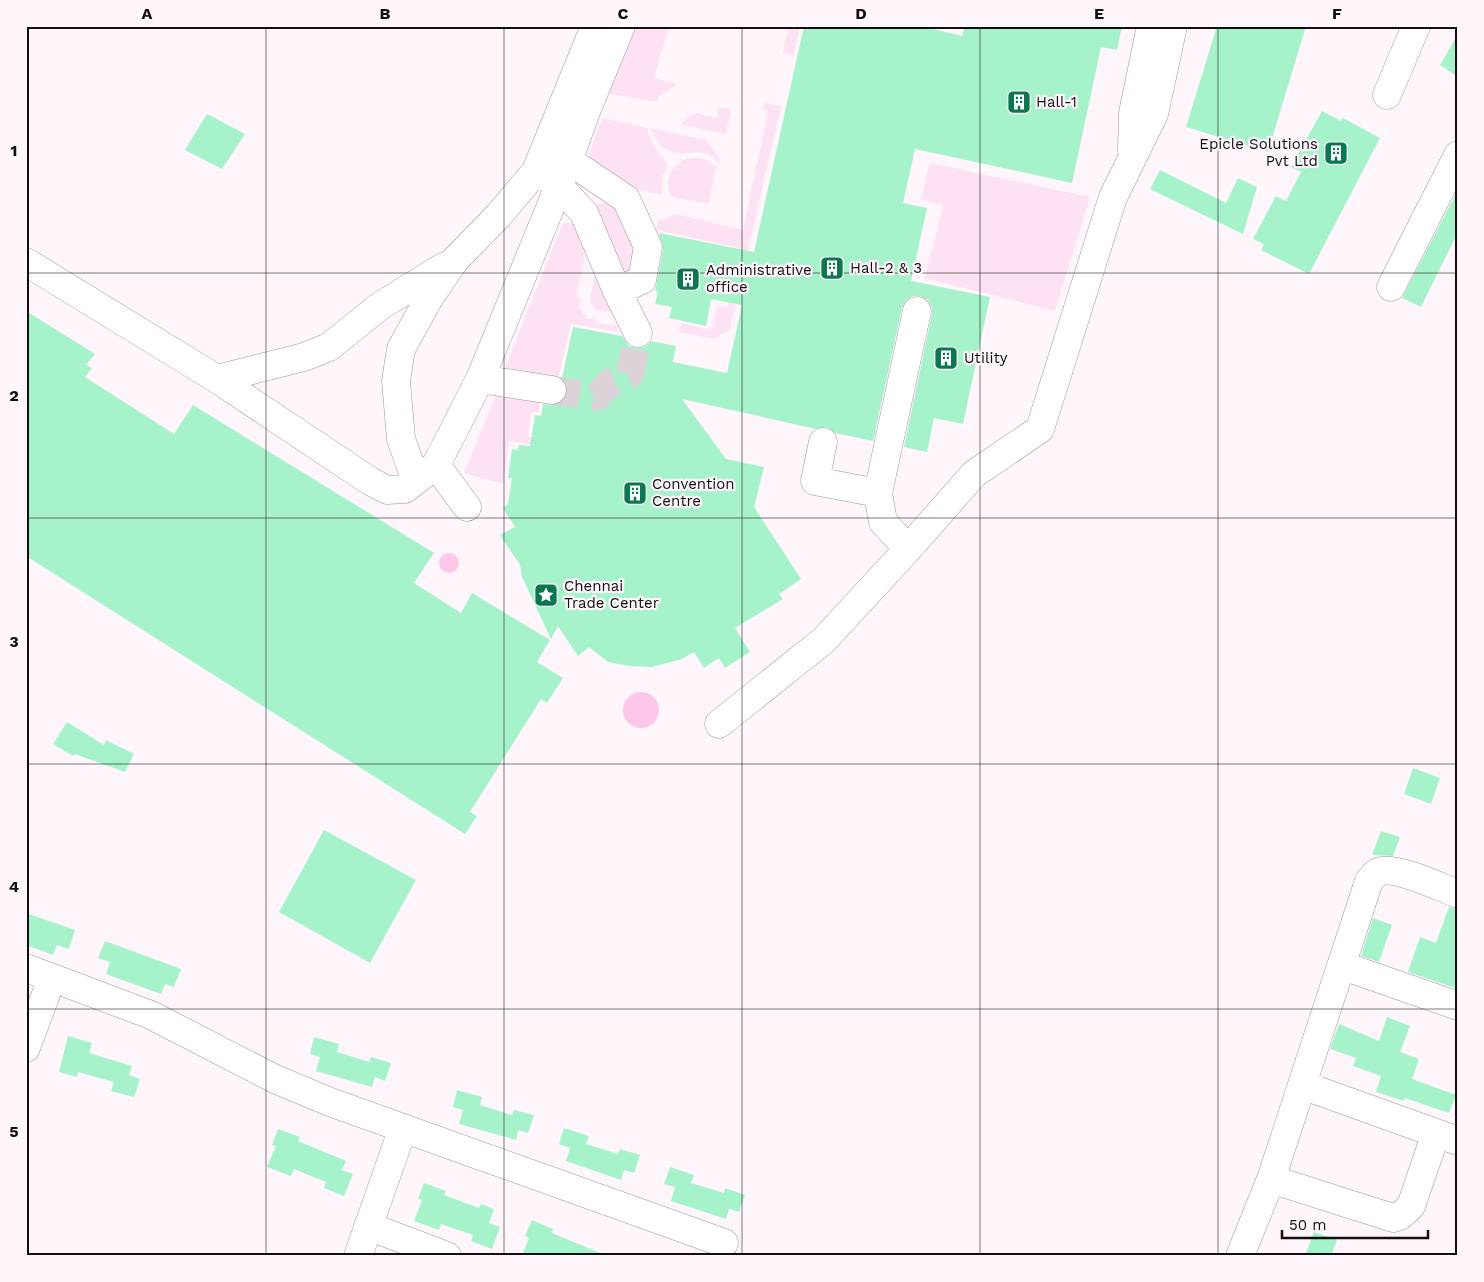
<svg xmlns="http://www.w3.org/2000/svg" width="1484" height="1282" viewBox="0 0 1484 1282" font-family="'Work Sans',sans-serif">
<rect width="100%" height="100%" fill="#fef6fb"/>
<path fill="#fce2f2" d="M 632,26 L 669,26 L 654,78 L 678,84 L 658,97 L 657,102 L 606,93 Z
M 789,26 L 800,26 L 793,56 L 783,53 Z
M 764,103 L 781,106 L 730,329 L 715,339 L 679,332 L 681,323 L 712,330 L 717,306 L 727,308 L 739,248 L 656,230 L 658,221 L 676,214 L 743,230 L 768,111 L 763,110 Z
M 719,107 L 731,109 L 726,134 L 680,124 L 694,113 L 717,118 Z
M 602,118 L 647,128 L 652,143 L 668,165 L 663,175 L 662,194 C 635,190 601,182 589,154 Z
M 650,128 L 706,140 L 720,158 L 719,164 C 700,135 671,176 650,128 Z
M 688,158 L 703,158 L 716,166 L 709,204 L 672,197 C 662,180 672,165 688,158 Z
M 930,163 L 1090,197 L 1055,311 L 925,278 L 943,205 L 921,199 Z
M 607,201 C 634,213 633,243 636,268 L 623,278 L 595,206 Z
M 563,223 C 600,220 580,277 576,296 L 581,299 L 579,307 L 588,320 L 593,318 L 596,319 L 597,323 L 619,326 L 618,332 L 571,324 L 558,379 L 505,368 Z
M 596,269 L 613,312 L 596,310 L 590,302 Z
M 496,395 L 540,400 L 539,413 L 531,412 L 528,437 L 534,437 L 533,445 L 509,441 L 503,484 L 464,473 Z"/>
<path fill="#fdc7e9" d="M439 563a10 10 0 1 1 20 0a10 10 0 1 1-20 0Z
M623 710a18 18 0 1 1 36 0a18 18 0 1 1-36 0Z"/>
<path fill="#a6f3cb" d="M 804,26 L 921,26 L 962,36 L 965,26 L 1122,26 L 1117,50 L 1101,47 L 1072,183 L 915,149 L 903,203 L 927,208 L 911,281 L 990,297 L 963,424 L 934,418 L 927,452 L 904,447 L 932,314 L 932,307 L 928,300 L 920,296 L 913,296 L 906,300 L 902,308 L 873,441 L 835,433 L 827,427 L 816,429 L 682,399 L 726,459 L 764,467 L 754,507 L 801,579 L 779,594 L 783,599 L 735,628 L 750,652 L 725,668 L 719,658 L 704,668 L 694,652 L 682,659 L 652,667 L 629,666 L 608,662 L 589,647 L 578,656 L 558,626 L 551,639 L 522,577 L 520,565 L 500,535 L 515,527 L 503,508 L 508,504 L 512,478 L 508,478 L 512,449 L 518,450 L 519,445 L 530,446 L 535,415 L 541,416 L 543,404 L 557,405 L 564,399 L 567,393 L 567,385 L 562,378 L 573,327 L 622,336 L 629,346 L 637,348 L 645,347 L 651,341 L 676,346 L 673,362 L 727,373 L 742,305 L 711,299 L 706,326 L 669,318 L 672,307 L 655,304 L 658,292 L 655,291 L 663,250 L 659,233 L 754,252 Z
M 1217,26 L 1306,26 L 1268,152 L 1186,127 Z
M 1458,34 L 1458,77 L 1440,65 Z
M 1322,111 L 1341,121 L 1343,118 L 1380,138 L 1309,274 L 1261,250 L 1264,244 L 1253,239 L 1276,196 L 1286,201 L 1301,172 L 1291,167 Z
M 207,114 L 245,134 L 222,169 L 185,150 Z
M 1160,170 L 1226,203 L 1238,178 L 1257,187 L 1243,234 L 1150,189 Z
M 1458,190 L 1458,232 L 1421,307 L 1402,298 Z
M 26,311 L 95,354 L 86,365 L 92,368 L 85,377 L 174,434 L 193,405 L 434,553 L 414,583 L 461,613 L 472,593 L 550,640 L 537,662 L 563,678 L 547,703 L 541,699 L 470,812 L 477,816 L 465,834 L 26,556 Z
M 67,722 L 104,745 L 106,740 L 134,754 L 125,772 L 75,754 L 73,756 L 53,744 Z
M 1413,768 L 1440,778 L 1431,804 L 1404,794 Z
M 324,830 L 416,880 L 370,963 L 279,912 Z
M 1381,831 L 1400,837 L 1393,856 L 1372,855 Z
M 1449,907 L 1458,909 L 1458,989 L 1408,972 L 1420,937 L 1436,943 Z
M 26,913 L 75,930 L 69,949 L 57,945 L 53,955 L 26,945 Z
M 1373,918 L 1392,925 L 1379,962 L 1361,956 Z
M 105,941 L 181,969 L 174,987 L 165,984 L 161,994 L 106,974 L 110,962 L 98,958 Z
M 1387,1017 L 1410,1026 L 1400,1052 L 1419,1059 L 1412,1079 L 1456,1095 L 1449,1113 L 1405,1098 L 1404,1101 L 1376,1092 L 1381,1076 L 1353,1066 L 1356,1058 L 1330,1049 L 1339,1024 L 1379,1041 Z
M 68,1036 L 92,1043 L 89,1053 L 132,1066 L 129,1075 L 140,1079 L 134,1097 L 111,1091 L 114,1082 L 78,1072 L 77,1077 L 59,1072 Z
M 314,1037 L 339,1044 L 337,1052 L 369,1062 L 371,1057 L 391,1063 L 385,1081 L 375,1077 L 372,1087 L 316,1071 L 320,1057 L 310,1054 Z
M 457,1090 L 482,1097 L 480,1105 L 512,1115 L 514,1110 L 534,1115 L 528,1133 L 518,1130 L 516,1140 L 459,1124 L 463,1110 L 453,1107 Z
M 564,1128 L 589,1136 L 586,1144 L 618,1154 L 620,1149 L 640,1155 L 634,1173 L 624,1170 L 621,1180 L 566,1161 L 570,1148 L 559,1144 Z
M 278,1129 L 300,1137 L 298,1141 L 346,1161 L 342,1170 L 353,1174 L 344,1196 L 324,1188 L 326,1182 L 294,1169 L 291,1176 L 267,1167 L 276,1146 L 272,1145 Z
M 670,1167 L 694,1175 L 691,1183 L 724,1193 L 725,1188 L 745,1195 L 739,1212 L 729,1209 L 726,1219 L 671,1201 L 675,1187 L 664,1184 Z
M 424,1183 L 446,1191 L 444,1195 L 479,1208 L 481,1204 L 494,1209 L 489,1223 L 500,1227 L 492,1249 L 471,1241 L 473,1235 L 441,1224 L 439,1230 L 414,1221 L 422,1200 L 418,1199 Z
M 532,1220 L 553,1229 L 552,1233 L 607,1256 L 522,1256 L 529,1238 L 525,1236 Z
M 1314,1232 L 1337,1240 L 1331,1256 L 1305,1256 Z"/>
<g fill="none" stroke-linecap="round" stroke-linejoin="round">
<path stroke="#dbd3d8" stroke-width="28" stroke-dasharray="28 14" stroke-linecap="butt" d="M 552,390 L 597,397 L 611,382 L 630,374 L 638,333"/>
<g stroke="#a1959c" stroke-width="29">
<path id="minor" d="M 1387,95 L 1416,26
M 1132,150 L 1133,113 L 1151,26
M 568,160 L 626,199 L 648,247 L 642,280 L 617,291
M 545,176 L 559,186 L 584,213 L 617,291 L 638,333
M 26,262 L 217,379 L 370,481 L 387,490 L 405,489 L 436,465 L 480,379 L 559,186 L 587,109 L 621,26
M 1391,287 L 1458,155
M 217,379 L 304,357 L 329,347 L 380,306 L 445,266
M 480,379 L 552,390
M 823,442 L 815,481 L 878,493 L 883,522 L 908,549
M 436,465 L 467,507
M 421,475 L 412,470 L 401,439 L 396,381 L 401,349 L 429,298 L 455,260 L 498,216 L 536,171 L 595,26
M 878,493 L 917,311
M 719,724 L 824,640 L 908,549 L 974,474 L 1040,429 L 1113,197 L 1154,114 L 1173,26
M 1343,966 L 1458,1006
M 26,968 L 151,1015 L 275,1079 L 330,1102 L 724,1243
M 26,1048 L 52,978
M 1302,1085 L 1458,1141
M 1271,1179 L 1393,1218 L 1400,1216 L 1411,1206 L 1436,1133
M 368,1226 L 447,1256
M 358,1256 L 403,1128
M 1240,1256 L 1271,1179 L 1369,881 C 1372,878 1374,874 1378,872 C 1395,865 1440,887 1458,894"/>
</g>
<use href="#minor" stroke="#fff" stroke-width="28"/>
</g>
<path fill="none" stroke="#130f11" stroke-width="1" stroke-opacity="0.55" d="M 266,26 L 266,1256M 504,26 L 504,1256M 742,26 L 742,1256M 980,26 L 980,1256M 1218,26 L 1218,1256M 26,273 L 1458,273M 26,518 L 1458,518M 26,764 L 1458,764M 26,1009 L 1458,1009"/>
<defs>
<g id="building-square" transform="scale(1.25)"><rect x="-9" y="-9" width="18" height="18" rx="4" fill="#0b7650" stroke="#fef6fb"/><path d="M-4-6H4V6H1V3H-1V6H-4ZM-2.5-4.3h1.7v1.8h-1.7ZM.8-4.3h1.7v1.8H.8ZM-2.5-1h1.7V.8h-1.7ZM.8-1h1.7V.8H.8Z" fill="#fff"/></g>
<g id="sight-square" transform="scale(1.25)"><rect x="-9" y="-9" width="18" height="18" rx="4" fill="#0b7650" stroke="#fef6fb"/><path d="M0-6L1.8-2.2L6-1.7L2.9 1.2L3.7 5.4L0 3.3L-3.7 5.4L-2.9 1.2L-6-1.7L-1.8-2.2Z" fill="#fff"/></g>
</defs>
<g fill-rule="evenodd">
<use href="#building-square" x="1019" y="102"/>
<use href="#building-square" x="1336" y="153"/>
<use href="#building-square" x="832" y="268"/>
<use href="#building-square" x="688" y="279"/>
<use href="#building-square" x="946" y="358"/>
<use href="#building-square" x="635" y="493"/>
<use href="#sight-square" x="546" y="595"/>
</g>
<g text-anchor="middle" stroke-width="4.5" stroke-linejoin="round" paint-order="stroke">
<g font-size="15" fill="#130f11" stroke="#fef6fb" text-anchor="start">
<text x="1036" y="107">Hall-1</text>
<text x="1318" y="149" text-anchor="end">Epicle Solutions<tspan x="1318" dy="17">Pvt Ltd</tspan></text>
<text x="850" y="273">Hall-2 &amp; 3</text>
<text x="706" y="275">Administrative<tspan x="706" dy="17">office</tspan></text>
<text x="964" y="363">Utility</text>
<text x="652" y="489">Convention<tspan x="652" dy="17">Centre</tspan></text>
<text x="564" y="591">Chennai<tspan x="564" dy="17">Trade Center</tspan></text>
</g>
</g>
<rect width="1484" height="1282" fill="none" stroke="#fef6fb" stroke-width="55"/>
<path d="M1282 1230v8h146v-8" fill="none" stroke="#130f11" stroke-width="2.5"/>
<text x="1289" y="1230" font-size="15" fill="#130f11" stroke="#fef6fb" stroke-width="4" paint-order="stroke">50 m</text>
<rect x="28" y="28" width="1428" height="1226" fill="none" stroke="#130f11" stroke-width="2"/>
<g font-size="16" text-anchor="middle" font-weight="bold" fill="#130f11">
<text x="147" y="19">A</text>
<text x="385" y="19">B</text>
<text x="623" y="19">C</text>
<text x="861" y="19">D</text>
<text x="1099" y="19">E</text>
<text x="1337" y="19">F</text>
<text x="14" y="156">1</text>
<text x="14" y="401">2</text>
<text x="14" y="647">3</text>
<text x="14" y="892">4</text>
<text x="14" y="1137">5</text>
</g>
</svg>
